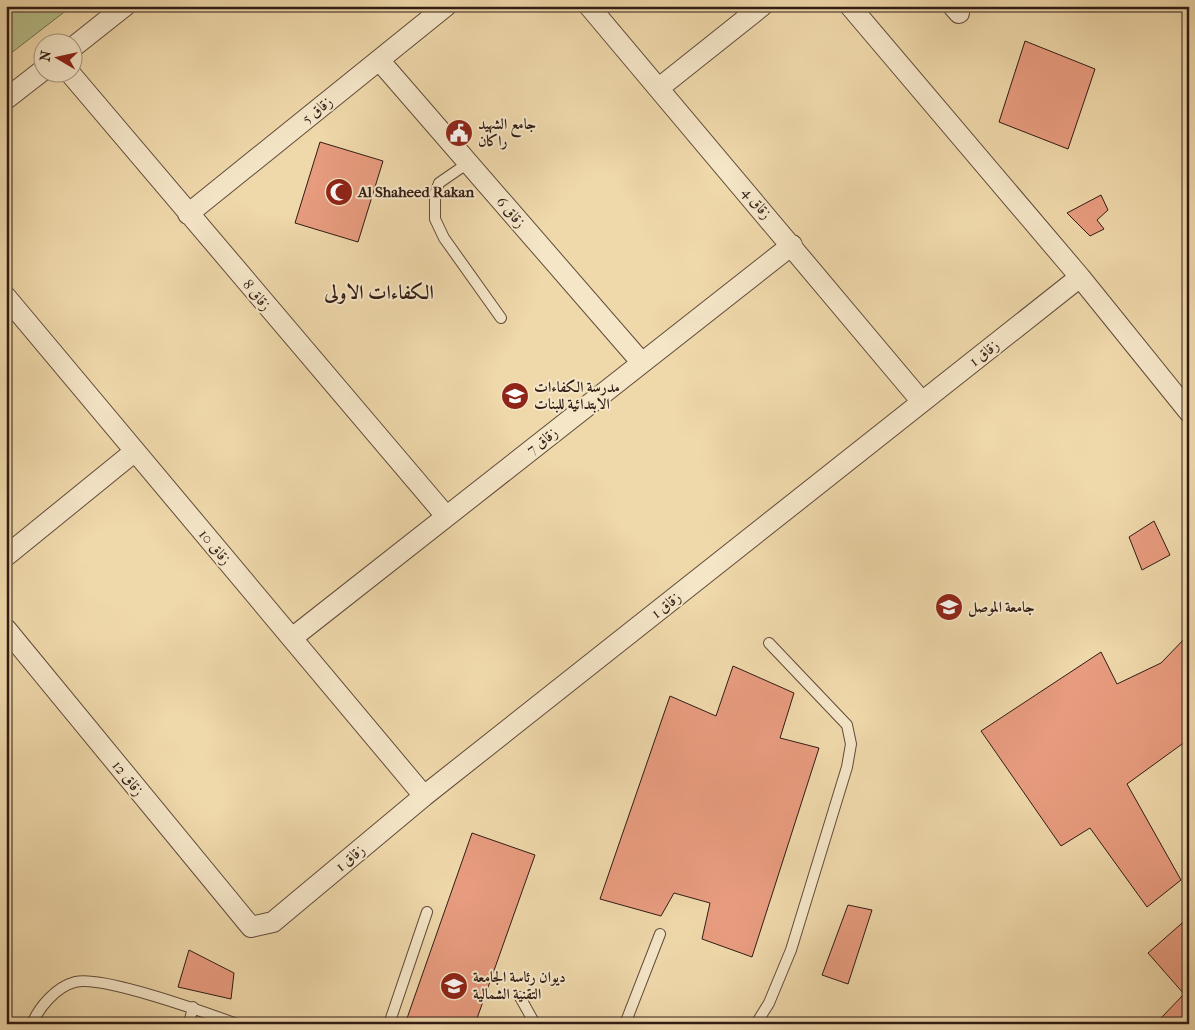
<svg xmlns="http://www.w3.org/2000/svg" width="1195" height="1030" viewBox="0 0 1195 1030" font-family="'IM FELL French Canon',Amiri,serif">
<rect width="100%" height="100%" fill="#efd8aa"/>
<filter id="stains"><feTurbulence type="fractalNoise" baseFrequency=".004" numOctaves="4"/><feColorMatrix values="0 0 0 0 .2 0 0 0 0 .09 0 0 0 0 .02 0 0 0 .5 -.17"/></filter>
<radialGradient id="worn" r=".72"><stop offset=".6" stop-color="#630" stop-opacity="0"/><stop offset="1" stop-color="#630" stop-opacity=".3"/></radialGradient>
<path fill="#b7bf8a" stroke="#746e4f" d="M 6,6 L 72,6 L 6,57 Z"/>
<path fill="#e89c7f" stroke="#301c14" d="M 1025,41 L 1095,69 L 1068,149 L 999,122 Z
M 320,142 L 383,161 L 358,242 L 295,223 Z
M 1101,195 L 1108,210 L 1097,220 L 1104,229 L 1090,236 L 1067,213 Z
M 1154,521 L 1170,555 L 1142,570 L 1129,537 Z
M 1189,634 L 1189,739 L 1127,784 L 1181,880 L 1147,907 L 1090,828 L 1061,846 L 981,731 L 1101,652 L 1117,684 L 1161,663 Z
M 733,666 L 794,693 L 780,738 L 819,748 L 752,957 L 702,939 L 710,903 L 674,893 L 661,916 L 600,899 L 670,696 L 716,716 Z
M 472,833 L 535,855 L 475,1024 L 405,1024 Z
M 848,905 L 872,910 L 848,984 L 822,975 Z
M 1189,917 L 1189,1024 L 1164,1024 L 1161,1018 L 1184,994 L 1148,953 Z
M 189,950 L 234,973 L 231,999 L 178,987 Z"/>
<g fill="none" stroke-linecap="round" stroke-linejoin="round">
<g stroke="#604b3a" stroke-width="12">
<path id="service" d="M 468,163 L 439,183 L 435,194 L 435,219 L 444,238 L 501,318
M 520,997 L 535,1024
M 32,1024 C 39,1007 56,987 75,982 C 102,975 207,1013 237,1024
M 189,1024 L 193,1007
M 389,1024 L 427,912
M 625,1024 L 660,934
M 756,1024 L 769,1003 L 791,950 L 847,767 L 851,744 L 847,725 L 769,643"/>
</g>
<g stroke="#604b3a" stroke-width="22">
<path id="minor" d="M 589,6 L 922,402
M 850,6 L 1080,277 L 1189,412
M 953,6 L 959,13
M 72,48 L 125,6
M 379,60 L 642,363
M 69,72 L 446,516
M 659,88 L 762,6
M 6,99 L 42,71
M 188,214 L 446,6
M 6,297 L 424,796
M 6,556 L 134,452
M 6,629 L 251,927 L 273,922 L 424,796 L 1080,277
M 292,638 L 792,245"/>
</g>
<use href="#service" stroke="#f5e6c8" stroke-width="10"/>
<use href="#minor" stroke="#f5e6c8" stroke-width="20"/>
</g>
<defs>
<g id="civic-disc" transform="scale(1.4375)"><circle r="9.5" fill="#8f2418" stroke="#f5e6c8"/><path d="M-.6-6.5H3V-4.5H.6V-3L4-1V1h2V6H-6V1h2V-1L-.6-3ZM-1.2 2.5V6h2.4V2.5Z" fill="#fff"/></g>
<g id="mosque-disc" transform="scale(1.4375)"><circle r="9.5" fill="#8f2418" stroke="#f5e6c8"/><path d="M3.5-4.9A6 6 0 1 0 3.5 4.9A5 5 0 1 1 3.5-4.9Z" fill="#fff"/></g>
<g id="school-disc" transform="scale(1.4375)"><circle r="9.5" fill="#8f2418" stroke="#f5e6c8"/><path d="M0-5L7-2L0 1L-7-2ZM-4 1L0 2.5L4 1V4Q0 6-4 4Z" fill="#fff"/></g>
<g id="university-disc" transform="scale(1.4375)"><circle r="9.5" fill="#8f2418" stroke="#f5e6c8"/><path d="M0-5L7-2L0 1L-7-2ZM-4 1L0 2.5L4 1V4Q0 6-4 4Z" fill="#fff"/></g>
</defs>
<g fill-rule="evenodd">
<use href="#civic-disc" x="459" y="133"/>
<use href="#mosque-disc" x="339" y="192"/>
<use href="#school-disc" x="515" y="396"/>
<use href="#university-disc" x="949" y="607"/>
<use href="#school-disc" x="454" y="986"/>
</g>
<g text-anchor="middle" stroke-width="4" stroke-linejoin="round" paint-order="stroke">
<g font-size="15" fill="#301c14" stroke="#f5e6c8">
<text transform="translate(317 110) rotate(-39)" y="5">زقاق 5</text>
<text transform="translate(757 203) rotate(50)" y="5">زقاق 4</text>
<text transform="translate(511 212) rotate(49)" y="5">زقاق 6</text>
<text transform="translate(257 295) rotate(50)" y="5">زقاق 8</text>
<text transform="translate(984 353) rotate(-38)" y="5">زقاق 1</text>
<text transform="translate(542 441) rotate(-38)" y="5">زقاق 7</text>
<text transform="translate(215 547) rotate(50)" y="5">زقاق 10</text>
<text transform="translate(666 605) rotate(-38)" y="5">زقاق 1</text>
<text transform="translate(128 778) rotate(51)" y="5">زقاق 12</text>
<text transform="translate(350 858) rotate(-40)" y="5">زقاق 1</text>
</g>
<g font-size="15" font-weight="bold" fill="#301c14" stroke="#f5e6c8" text-anchor="start">
<text x="478" y="129">جامع الشهيد<tspan x="478" dy="17">راكان</tspan></text>
<text x="358" y="197">Al Shaheed Rakan</text>
<text x="534" y="392">مدرسة الكفاءات<tspan x="534" dy="17">الابتدائية للبنات</tspan></text>
<text x="968" y="612">جامعة الموصل</text>
<text x="473" y="982">ديوان رئاسة الجامعة<tspan x="473" dy="17">التقنية الشمالية</tspan></text>
</g>
<g font-size="20" font-weight="bold" fill="#301c14" stroke="#f5e6c8">
<text x="379" y="299">الكفاءات الاولى</text>
</g>
</g>
<rect width="1195" height="1030" fill="none" stroke="#efd8aa" stroke-width="25"/>
<rect x="8" y="8" width="1180" height="1015" fill="none" stroke="#301c14" stroke-width="2.5"/>
<rect x="12" y="12" width="1170" height="1005" fill="none" stroke="#301c14"/>
<g transform="translate(58 58) rotate(279)"><circle r="24" fill="#f5e6c8" stroke="#a69580"/>
<path d="M0-4L9 19L0 12L-9 19Z" fill="#8f2418"/>
<text y="-8" font-size="14" font-weight="bold" text-anchor="middle" fill="#301c14">N</text>
</g>
<rect width="100%" height="100%" filter="url(#stains)"/>
<rect width="100%" height="100%" fill="url(#worn)"/>
</svg>
